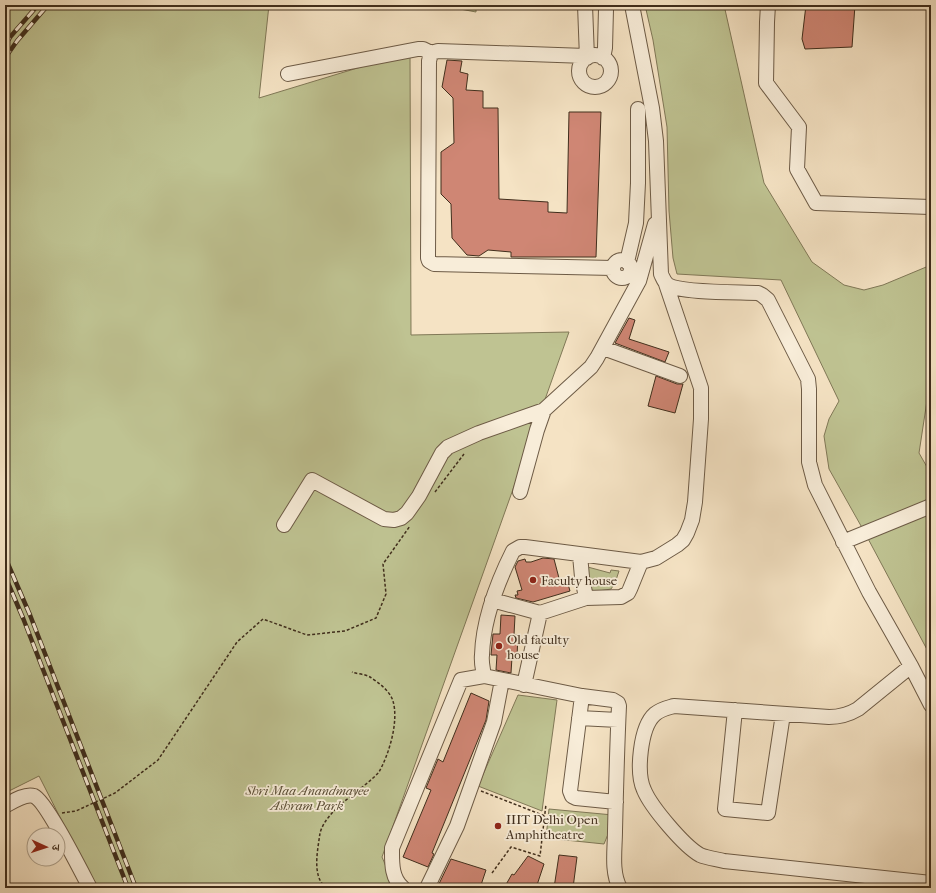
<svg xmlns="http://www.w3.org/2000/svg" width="936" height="893" viewBox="0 0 936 893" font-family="'IM FELL French Canon','Noto Serif Devanagari',serif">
<rect width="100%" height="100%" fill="#f5e3c4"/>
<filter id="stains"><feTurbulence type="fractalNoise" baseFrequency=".005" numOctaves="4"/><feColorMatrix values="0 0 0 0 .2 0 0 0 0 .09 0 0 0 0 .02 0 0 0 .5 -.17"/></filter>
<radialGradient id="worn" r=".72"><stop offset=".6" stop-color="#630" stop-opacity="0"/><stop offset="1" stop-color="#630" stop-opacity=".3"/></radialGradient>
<path fill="#bfc392" stroke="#807857" d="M 5,5 L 269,5 L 259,98 L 410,52 L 411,335 L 569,332 L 382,857 L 395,888 L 96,888 L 39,776 L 5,793 Z
M 439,5 L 476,5 L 476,12 Z
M 645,5 L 724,5 L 764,183 L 812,262 L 844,285 L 864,290 L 883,285 L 931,265 L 931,390 L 928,394 L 919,453 L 931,474 L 931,657 L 865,533 L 829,469 L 824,436 L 829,419 L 839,401 L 781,280 L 677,274 L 673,258 L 669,211 L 667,127 L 653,40 Z
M 584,566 L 610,573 L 611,570 L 619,571 L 615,583 L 611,589 L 586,593 Z
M 518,695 L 557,700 L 542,811 L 478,786 Z
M 549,809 L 613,815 L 613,822 L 604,844 L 546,838 Z"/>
<path fill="#cf8674" stroke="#402e1c" d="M 806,5 L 855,5 L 852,47 L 805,49 L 802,39 Z
M 447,60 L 462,61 L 460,72 L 468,74 L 466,90 L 483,91 L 483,108 L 498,108 L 499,199 L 548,202 L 548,212 L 567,213 L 569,112 L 601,112 L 596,257 L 511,257 L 511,252 L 488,250 L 479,256 L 467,255 L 452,238 L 451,204 L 441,194 L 441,152 L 454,143 L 453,98 L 442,87 Z
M 629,318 L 635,320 L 629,339 L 669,352 L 665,362 L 615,343 Z
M 656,376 L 677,384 L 683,384 L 675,413 L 648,406 Z
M 543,558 L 554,559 L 560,582 L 563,581 L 564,585 L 568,584 L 570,591 L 533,602 L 516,598 L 515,595 L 518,595 L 517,591 L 522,590 L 515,567 L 518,561 L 525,559 L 526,562 L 531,562 Z
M 501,615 L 515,616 L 514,635 L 518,635 L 517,657 L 512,657 L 511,673 L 496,670 L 497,655 L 491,655 L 493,634 L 500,634 Z
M 471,693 L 489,701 L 486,720 L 432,853 L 434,854 L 428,867 L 403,857 L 431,790 L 426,788 L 438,759 L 443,762 Z
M 559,855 L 577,857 L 573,888 L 554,888 Z
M 528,856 L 544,864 L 536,888 L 504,888 L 512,874 L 514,875 Z
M 451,859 L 486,870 L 480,888 L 437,888 Z"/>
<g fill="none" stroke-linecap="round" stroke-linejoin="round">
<g stroke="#6d5b46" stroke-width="16">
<path id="minor" d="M 585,5 L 587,58
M 632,5 L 652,108 L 656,141 L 661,274 C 663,278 664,282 668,285 C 681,293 739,292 758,293 L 762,295 L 768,300 L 808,379 L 809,389 L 809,462 L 815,485 L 869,592 L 911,666 L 931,705
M 768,5 L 767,22 L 766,83 L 799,127 L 797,169 L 816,203 L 930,207
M579 71a16 16 0 1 1 32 0a16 16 0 1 1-32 0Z
M 586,56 L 438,51 L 431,53 L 429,61 L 428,258 L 429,261 L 434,264 L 613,268
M 603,58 L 605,48 L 606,9
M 288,74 L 418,49 L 423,49 L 431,53
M613 269a9 9 0 1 1 18 0a9 9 0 1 1-18 0Z
M 627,262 L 636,223 L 638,183 L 638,109
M 603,348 L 680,376
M 520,492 L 537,430 L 544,410
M 284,525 L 312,480 L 384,519 L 394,520 L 401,518 L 407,513 L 419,496 L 442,453 L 448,447 L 479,433 L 544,410 L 591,367 L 597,358 L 639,281 L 655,224
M 843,542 L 931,506
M 580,555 L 582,577 L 586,598
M 492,600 L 540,613
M 911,666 L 858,709 C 848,715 840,717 829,717 L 674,706 C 667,708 661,709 655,714 C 640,727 636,773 644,790 C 651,807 684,846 700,855 C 707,858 716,859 724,861 L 931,883
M 484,676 L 582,696 L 613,700 L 618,703 L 619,706 C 617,747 616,789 615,831 C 615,849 611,872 620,888
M 524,685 L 540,613 L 586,598 L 621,597 L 628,593 L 630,589 L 641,562
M 582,696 L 570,791 L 572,796 L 576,798 L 616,802
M 735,710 L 725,809 L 768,813 L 783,714
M 579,718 L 618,720
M 5,806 C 12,802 25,793 34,796 C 46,801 82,873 90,888
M 403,888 C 391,878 392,862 392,848 L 461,680 L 484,676 C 483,669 481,662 482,655 C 483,619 497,583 513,551 L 520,547 L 525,547 L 641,562 L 656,558 L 677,545 L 683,540 L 687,533 L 692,520 L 695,502 L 701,419 L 701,388 L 666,284
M 427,888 L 457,826 L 494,722 L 502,680"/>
</g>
<path stroke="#402e1c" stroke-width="1.5" stroke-dasharray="3 2" stroke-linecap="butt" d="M 435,492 L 464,454
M 481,791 L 545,816
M 62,813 L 76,811 L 115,793 L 158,760 L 237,642 L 263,619 L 307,635 L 345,631 L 376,618 L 386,594 L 383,564 L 410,526
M 492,873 L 511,847 L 540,856 L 546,804
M 327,888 C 311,878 318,849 320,833 C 327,808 362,791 379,772 C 389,754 399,722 393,701 C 390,691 378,682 370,677 C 365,674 357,674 352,672"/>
<use href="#minor" stroke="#f8edd9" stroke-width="14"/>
<g stroke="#402e1c" stroke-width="4.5">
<path id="rail" d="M 5,45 L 11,36 L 38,5
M 5,58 L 17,41 L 48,5
M 5,557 L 30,615 L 136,888
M 5,576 L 23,618 L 128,888"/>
</g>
<use href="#rail" stroke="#f8edd9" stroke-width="3" stroke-dasharray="9" stroke-linecap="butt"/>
</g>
<g fill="#8f2418" stroke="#f8edd9" stroke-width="1.5">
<circle cx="533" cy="580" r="4"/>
<circle cx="499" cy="646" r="4"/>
<circle cx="498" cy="826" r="4"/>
</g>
<g text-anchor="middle" stroke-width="3.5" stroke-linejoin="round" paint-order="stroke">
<g font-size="13" fill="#402e1c" stroke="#f8edd9" text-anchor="start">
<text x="541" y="585">Faculty house</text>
<text x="507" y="644">Old faculty<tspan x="507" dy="15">house</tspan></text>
<text x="506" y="824">IIIT Delhi Open<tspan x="506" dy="15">Amphitheatre</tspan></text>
</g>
<g font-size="13" font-style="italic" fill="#594c34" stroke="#f8edd9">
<text x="307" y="795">Shri Maa Anandmayee<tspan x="307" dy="15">Ashram Park</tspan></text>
</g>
</g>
<rect width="936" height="893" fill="none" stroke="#f5e3c4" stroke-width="20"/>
<rect x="6" y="6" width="924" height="881" fill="none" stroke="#402e1c" stroke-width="2"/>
<rect x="10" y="10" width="916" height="873" fill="none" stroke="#402e1c"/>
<g transform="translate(46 847) rotate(93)"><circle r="19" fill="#f8edd9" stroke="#aea18d"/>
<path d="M0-3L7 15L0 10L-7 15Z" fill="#8f2418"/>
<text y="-6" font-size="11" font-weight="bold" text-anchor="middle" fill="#402e1c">उ</text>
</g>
<rect width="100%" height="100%" filter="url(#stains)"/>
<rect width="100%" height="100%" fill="url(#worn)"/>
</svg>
